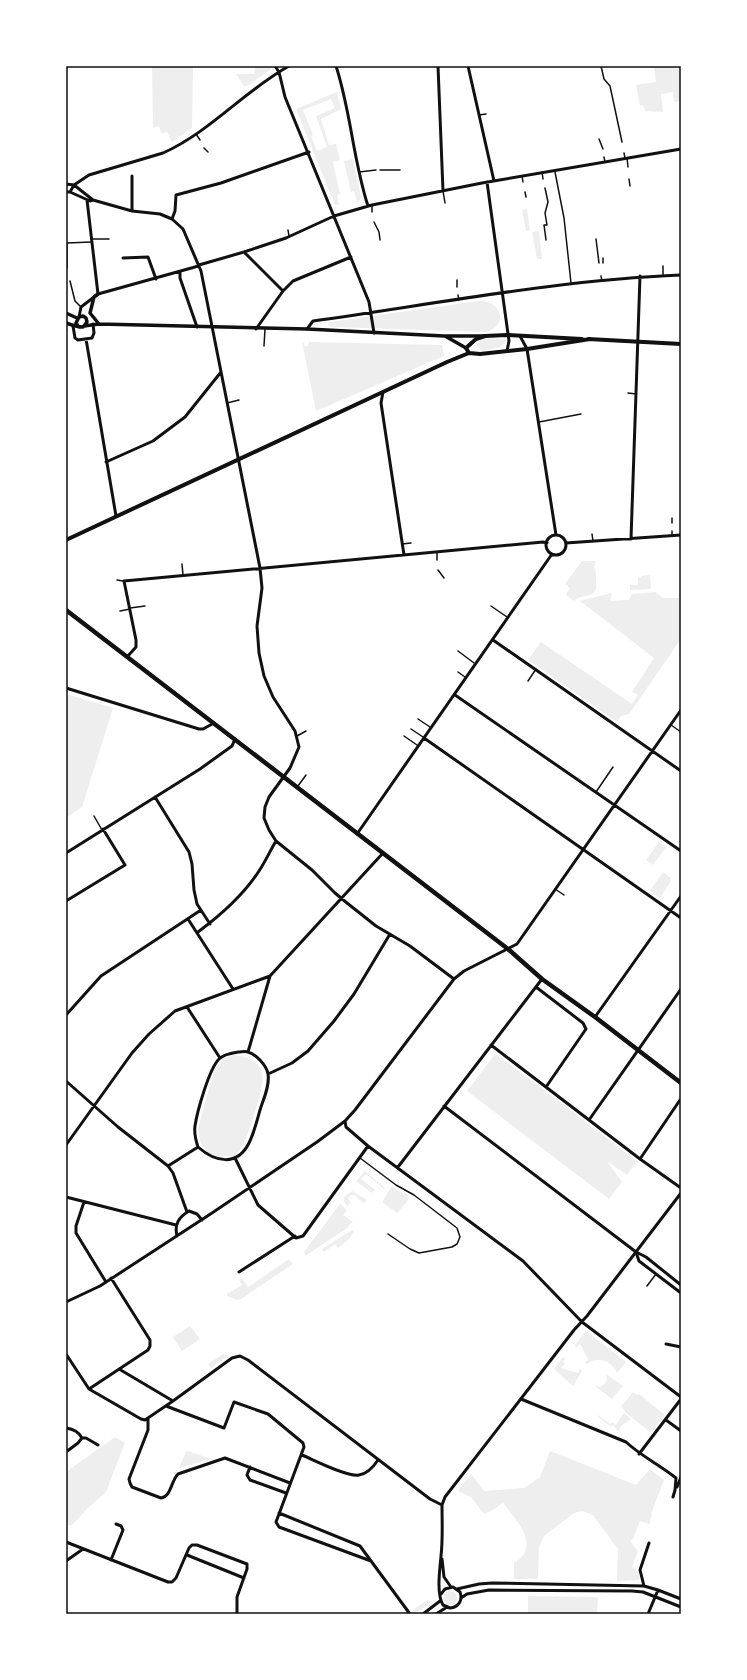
<svg xmlns="http://www.w3.org/2000/svg" width="747" height="1680" viewBox="0 0 747 1680" font-family="'Nunito Sans',sans-serif">
<rect width="100%" height="100%" fill="#fff"/>
<path fill="#eee" fill-rule="evenodd" d="M 152,66 L 193,66 L 192,128 L 172,142 L 167,132 L 161,133 L 159,126 L 153,128 Z
M 255,66 L 270,66 L 271,69 L 247,86 L 244,86 L 236,74 L 254,74 Z
M 654,66 L 681,66 L 681,101 L 674,102 L 673,92 L 661,94 L 663,112 L 645,111 L 643,105 L 640,106 L 636,85 L 656,82 Z
M 337,92 L 341,109 L 321,119 L 329,145 L 336,144 L 340,160 L 333,162 L 340,194 L 337,195 L 339,205 L 335,205 L 296,109 ZM 331,99 L 335,108 L 316,116 L 327,147 L 317,151 L 311,136 L 313,135 L 303,110 Z
M 353,159 L 361,197 L 359,201 L 357,201 L 354,191 L 351,192 L 344,161 Z
M 527,209 L 530,230 L 526,231 L 522,210 Z
M 539,231 L 542,259 L 537,259 L 532,232 Z
M 479,301 C 501,300 509,324 487,332 L 331,327 L 328,324 L 330,322 Z
M 483,338 L 506,339 L 506,341 L 500,347 L 483,351 L 480,350 L 477,345 L 480,340 Z
M 302,342 L 304,342 L 304,346 L 308,346 L 309,342 L 442,345 L 444,356 L 316,411 Z
M 582,561 L 596,561 L 594,567 C 597,572 596,576 596,582 C 598,601 584,592 574,601 L 567,596 L 566,594 L 570,588 L 565,584 Z
M 650,575 L 651,589 L 630,590 L 630,585 L 638,585 L 638,578 L 642,578 L 642,576 Z
M 655,592 L 663,598 L 681,598 L 681,639 L 629,714 L 621,716 L 617,722 L 528,660 L 541,642 L 632,704 L 638,695 L 632,692 L 654,658 L 580,601 L 611,593 L 612,594 L 610,599 L 611,601 L 629,600 L 632,594 Z
M 66,694 L 113,708 L 82,807 L 67,817 L 66,816 Z
M 659,842 L 666,847 L 653,865 L 646,860 Z
M 663,872 L 671,878 L 670,880 L 671,881 L 660,898 L 650,891 Z
M 495,1054 C 544,1088 590,1125 637,1161 L 627,1175 L 607,1161 L 622,1182 L 609,1199 L 467,1091 Z
M 233,1055 C 274,1059 263,1084 255,1112 C 249,1129 247,1142 235,1156 C 212,1159 200,1153 198,1129 L 214,1070 L 223,1059 Z
M 365,1171 L 385,1188 L 384,1189 L 366,1174 L 361,1179 L 375,1190 L 372,1193 L 356,1181 Z
M 392,1186 L 400,1192 L 407,1194 L 409,1197 L 408,1200 L 397,1213 L 382,1202 Z
M 352,1191 L 367,1200 L 364,1203 L 354,1195 L 351,1195 L 348,1199 L 351,1203 L 347,1206 L 344,1202 L 344,1197 Z
M 340,1204 L 347,1210 L 343,1215 L 353,1222 L 348,1226 L 349,1227 L 305,1256 L 304,1252 Z
M 352,1230 L 354,1232 L 348,1240 L 338,1248 L 335,1244 L 324,1252 L 322,1249 Z
M 289,1259 L 293,1264 L 241,1299 L 237,1300 L 227,1296 L 227,1294 L 242,1285 L 239,1280 L 242,1278 L 248,1287 Z
M 190,1326 L 200,1339 L 182,1351 L 173,1337 Z
M 586,1331 L 626,1362 L 617,1373 C 612,1361 598,1355 587,1364 L 585,1363 L 588,1359 L 580,1344 L 576,1348 L 575,1345 Z
M 223,1354 L 228,1356 L 211,1368 L 208,1364 Z
M 563,1357 L 565,1359 L 563,1362 L 565,1363 L 561,1368 L 578,1373 L 580,1369 L 582,1371 L 573,1386 L 554,1369 Z
M 605,1373 L 623,1386 L 612,1399 L 595,1386 L 600,1387 L 606,1383 L 607,1377 Z
M 633,1392 L 637,1395 L 639,1394 L 665,1415 L 651,1433 L 625,1412 L 625,1411 L 621,1407 Z
M 624,1413 L 631,1419 L 621,1426 L 619,1432 L 613,1425 L 611,1427 L 597,1416 L 598,1415 L 610,1424 L 612,1422 L 616,1425 Z
M 115,1437 L 125,1443 L 106,1492 L 88,1508 L 71,1526 L 66,1524 L 66,1472 Z
M 188,1451 L 211,1459 L 179,1468 L 186,1452 Z
M 550,1451 L 636,1485 L 650,1469 L 664,1480 L 651,1514 L 652,1515 L 649,1524 L 640,1521 L 633,1539 L 630,1541 L 638,1551 L 632,1567 L 636,1569 L 640,1578 L 638,1580 L 617,1581 L 618,1549 L 593,1515 L 582,1511 L 574,1513 L 544,1536 L 539,1547 L 538,1579 L 514,1579 L 514,1563 C 542,1546 517,1521 503,1503 L 491,1511 L 484,1514 L 471,1497 L 458,1491 L 471,1474 L 484,1491 L 524,1488 L 540,1477 Z
M443 1598a7 7 0 1 1 14 0a7 7 0 1 1-14 0Z
M 528,1596 L 598,1597 L 597,1614 L 528,1614 Z
M 427,1600 L 430,1601 L 430,1604 L 414,1614 L 412,1612 L 413,1610 Z"/>
<g fill="none" stroke-linecap="round" stroke-linejoin="round">
<path stroke="#111" stroke-width="1.5" d="M 601,66 L 604,79 L 610,86 L 622,142
M 479,115 L 486,114
M 196,134 L 200,140
M 599,139 L 603,149
M 204,148 L 208,152
M 624,153 L 625,158
M 604,157 L 605,162
M 627,158 L 628,167
M 380,170 L 400,170
M 359,172 L 376,170
M 542,172 L 543,179
M 555,172 L 564,218 L 571,283
M 522,176 L 523,182
M 629,179 L 630,186
M 545,188 L 548,202 L 545,213 L 547,225 L 544,225 L 546,240
M 443,191 L 445,203
M 525,192 L 526,197
M 372,205 L 372,212
M 374,222 L 379,232 L 380,240
M 288,230 L 289,236
M 93,239 L 109,239
M 596,239 L 599,263
M 603,258 L 603,263
M 663,266 L 663,275
M 67,268 L 67,243 L 91,242
M 601,276 L 602,281
M 457,280 L 457,287
M 70,281 L 75,301 L 81,307
M 458,295 L 459,300
M 264,346 L 265,329
M 628,393 L 636,394
M 227,403 L 239,400
M 539,422 L 581,414
M 672,523 L 672,518
M 672,531 L 672,536
M 592,534 L 593,541
M 402,544 L 411,543
M 437,552 L 437,560
M 182,564 L 183,575
M 438,570 L 444,578
M 117,580 L 123,581
M 491,606 L 507,617
M 130,608 L 145,606
M 120,611 L 130,609
M 458,651 L 474,663
M 458,672 L 465,677
M 528,681 L 536,669
M 418,719 L 430,727
M 671,725 L 681,732
M 411,729 L 423,737
M 297,736 L 306,731
M 404,736 L 417,745
M 298,786 L 306,775
M 596,792 L 613,767
M 94,816 L 102,830
M 555,889 L 564,895
M 360,1158 L 396,1185 L 414,1195 L 457,1228 L 460,1237 L 457,1244 L 452,1247 L 419,1253 L 410,1249 L 388,1234
M 647,1286 L 656,1274"/>
<path stroke="#111" stroke-width="3" d="M 275,66 L 279,72 L 285,97 L 369,302 L 374,333
M 336,66 C 351,112 353,160 368,206
M 438,66 L 443,191
M 468,66 L 494,181
M 132,176 L 132,211
M 487,182 L 509,341 L 507,351
M 66,184 L 74,185 L 93,200
M 66,192 L 70,192 L 90,201 L 93,200 L 132,211 L 160,214 L 172,219 L 183,229 L 201,271 L 260,568 L 262,588 L 257,626 L 259,653 L 264,676 L 273,697 L 295,731 L 299,747 L 290,768 L 269,797 L 265,807 L 264,818 L 269,830 L 276,841 L 312,870 L 335,893 L 347,903 L 376,926 L 410,946 L 454,979
M 70,192 L 74,185 L 89,175 L 163,153 C 210,132 244,91 289,66
M 87,200 L 98,294
M 172,219 L 175,211 L 176,195 L 221,183 L 309,152
M 244,252 L 283,291
M 123,258 L 148,257 L 156,279
M 180,272 L 180,278 L 197,327
M 79,317 L 81,307 L 98,294 L 195,267 L 199,265 L 244,252 L 286,238 L 334,216 L 372,205 L 482,183 L 681,149
M 73,326 L 75,338 L 78,340 L 92,338 L 94,333 L 93,324
M 256,329 L 283,291 L 293,281 L 351,257
M 307,329 L 313,321 C 435,304 557,280 681,275
M 520,336 L 527,349 L 556,535
M 86,339 L 116,516
M 383,392 L 381,403 L 404,555
M 106,462 L 153,441 L 185,417 L 221,372
M546 545a10 10 0 1 1 20 0a10 10 0 1 1-20 0Z
M 631,539 L 640,276
M 566,543 L 681,535
M 493,640 L 681,771
M 127,657 L 136,647 L 136,640 L 124,581 L 543,542 L 547,543
M 66,688 L 199,729 L 203,729 L 214,723
M 455,695 L 681,851
M 424,738 L 681,918
M 155,797 L 189,852 L 192,864 L 194,890 L 197,904 L 210,924
M 357,834 L 552,554
M 66,853 L 200,769 L 232,746 L 235,739
M 66,901 L 125,865 L 103,829
M 188,919 L 233,989
M 198,932 C 221,915 243,896 259,871 C 265,862 270,851 276,841
M 536,987 L 583,1023 L 586,1029 L 546,1087
M 187,1007 L 220,1058
M 66,1015 L 101,976 L 201,910
M 595,1017 L 681,896
M 491,1045 L 640,1159 L 681,1188
M 239,1052 C 241,1052 245,1051 248,1052 C 256,1054 267,1066 268,1074 C 270,1086 263,1100 260,1110 C 257,1121 254,1133 249,1143 C 237,1167 215,1162 198,1147 C 196,1141 194,1133 195,1126 C 197,1112 209,1069 219,1059 C 224,1054 232,1053 239,1052 Z
M 248,1052 L 270,976 L 383,853
M 268,1074 L 292,1063 L 308,1051 L 334,1021 L 354,994 L 390,934
M 66,1081 L 118,1127 L 168,1166 L 173,1173 L 187,1212
M 444,1106 L 636,1252 L 646,1257 L 681,1285
M 589,1120 L 681,989
M 345,1121 L 346,1127 L 368,1146 L 523,1261 L 582,1322 L 681,1397
M 66,1145 L 132,1053 L 149,1034 L 175,1011 L 270,976
M 235,1158 L 258,1205 L 296,1238 L 303,1236 L 368,1146
M 640,1159 L 680,1100
M 168,1166 L 198,1147
M 398,1167 L 542,979
M 66,1197 L 176,1225
M 84,1202 L 76,1226 L 76,1233 L 106,1282
M 177,1236 C 174,1224 179,1217 189,1211 L 197,1214 L 202,1220
M 636,1252 L 639,1261 L 681,1293
M 239,1272 L 295,1236
M 66,1302 L 100,1286 L 212,1213 L 317,1142 L 345,1121 L 355,1110 L 454,979 L 464,971 L 517,944 L 681,710
M 666,1344 L 681,1347
M 66,1354 L 89,1389 L 141,1419 L 145,1420 L 173,1401 L 232,1358 L 240,1356 L 248,1360 L 430,1499 L 442,1505
M 119,1369 L 173,1401
M 89,1389 L 148,1350 L 150,1346 L 150,1340 L 111,1278
M 521,1399 L 626,1442 C 641,1456 660,1465 676,1478 L 675,1490 L 673,1497
M 166,1406 L 224,1428 L 234,1402 L 268,1414 L 303,1443 L 304,1447 L 276,1522 L 279,1527 L 371,1561
M 148,1418 L 148,1430 L 129,1479 L 130,1483 L 132,1487 L 161,1498 C 171,1497 171,1481 178,1474 L 225,1458 L 290,1483
M 666,1420 L 681,1431
M 66,1428 C 73,1429 79,1432 82,1438 L 78,1443 L 66,1452
M 82,1438 L 86,1438 L 98,1445
M 639,1454 L 681,1399
M 302,1455 C 314,1460 347,1477 359,1475 C 367,1474 374,1466 378,1460
M 250,1467 L 247,1475 L 250,1480 L 286,1493
M 677,1487 L 681,1477
M 279,1513 L 360,1546 L 410,1614
M 66,1542 L 168,1582 L 172,1582 L 176,1578 L 189,1548 L 192,1545 L 197,1545 L 247,1564 L 247,1569 L 237,1597 L 237,1614
M 187,1555 L 244,1578
M 442,1559 L 444,1577 L 451,1587
M 111,1560 L 123,1530 L 121,1526 L 116,1524
M 66,1561 L 83,1549
M 644,1586 L 640,1570 L 649,1543
M 457,1589 L 479,1584 L 492,1583 L 644,1586 L 658,1590 L 681,1599
M 441,1594 L 445,1589 L 453,1587 L 460,1592 C 463,1600 459,1607 450,1608 L 443,1605 C 436,1594 440,1568 441,1556 C 443,1539 442,1522 442,1505 L 445,1497 L 574,1330 L 587,1316 L 681,1193
M 461,1598 L 467,1594 L 489,1590 L 632,1591 L 643,1592 L 681,1607
M 423,1614 L 440,1601
M 436,1614 L 447,1607
M 648,1614 L 658,1590"/>
<path stroke="#111" stroke-width="3.5" d="M 98,294 L 94,297 L 90,313 L 99,324
M 66,313 L 77,318
M 66,323 C 72,325 77,327 83,327 L 87,322 L 86,318 L 83,316 L 79,317 L 76,323 L 79,327
M 84,326 L 99,324 L 307,329 L 444,336 L 484,336
M 445,336 L 466,348"/>
<path stroke="#111" stroke-width="4" d="M 588,339 L 681,344
M 469,353 L 466,348 L 476,339 L 485,336 L 507,335 L 582,339
M 66,540 L 447,362 L 469,353 L 480,354 L 527,349 L 590,339"/>
<path stroke="#111" stroke-width="4.5" d="M 66,610 L 508,949 L 542,979 L 595,1017 L 681,1083"/>
</g>
<rect width="747" height="1680" fill="none" stroke="#ffffff" stroke-width="134"/>
<rect x="67" y="67" width="613" height="1546" fill="none" stroke="#111" stroke-width="1.5"/>
</svg>
